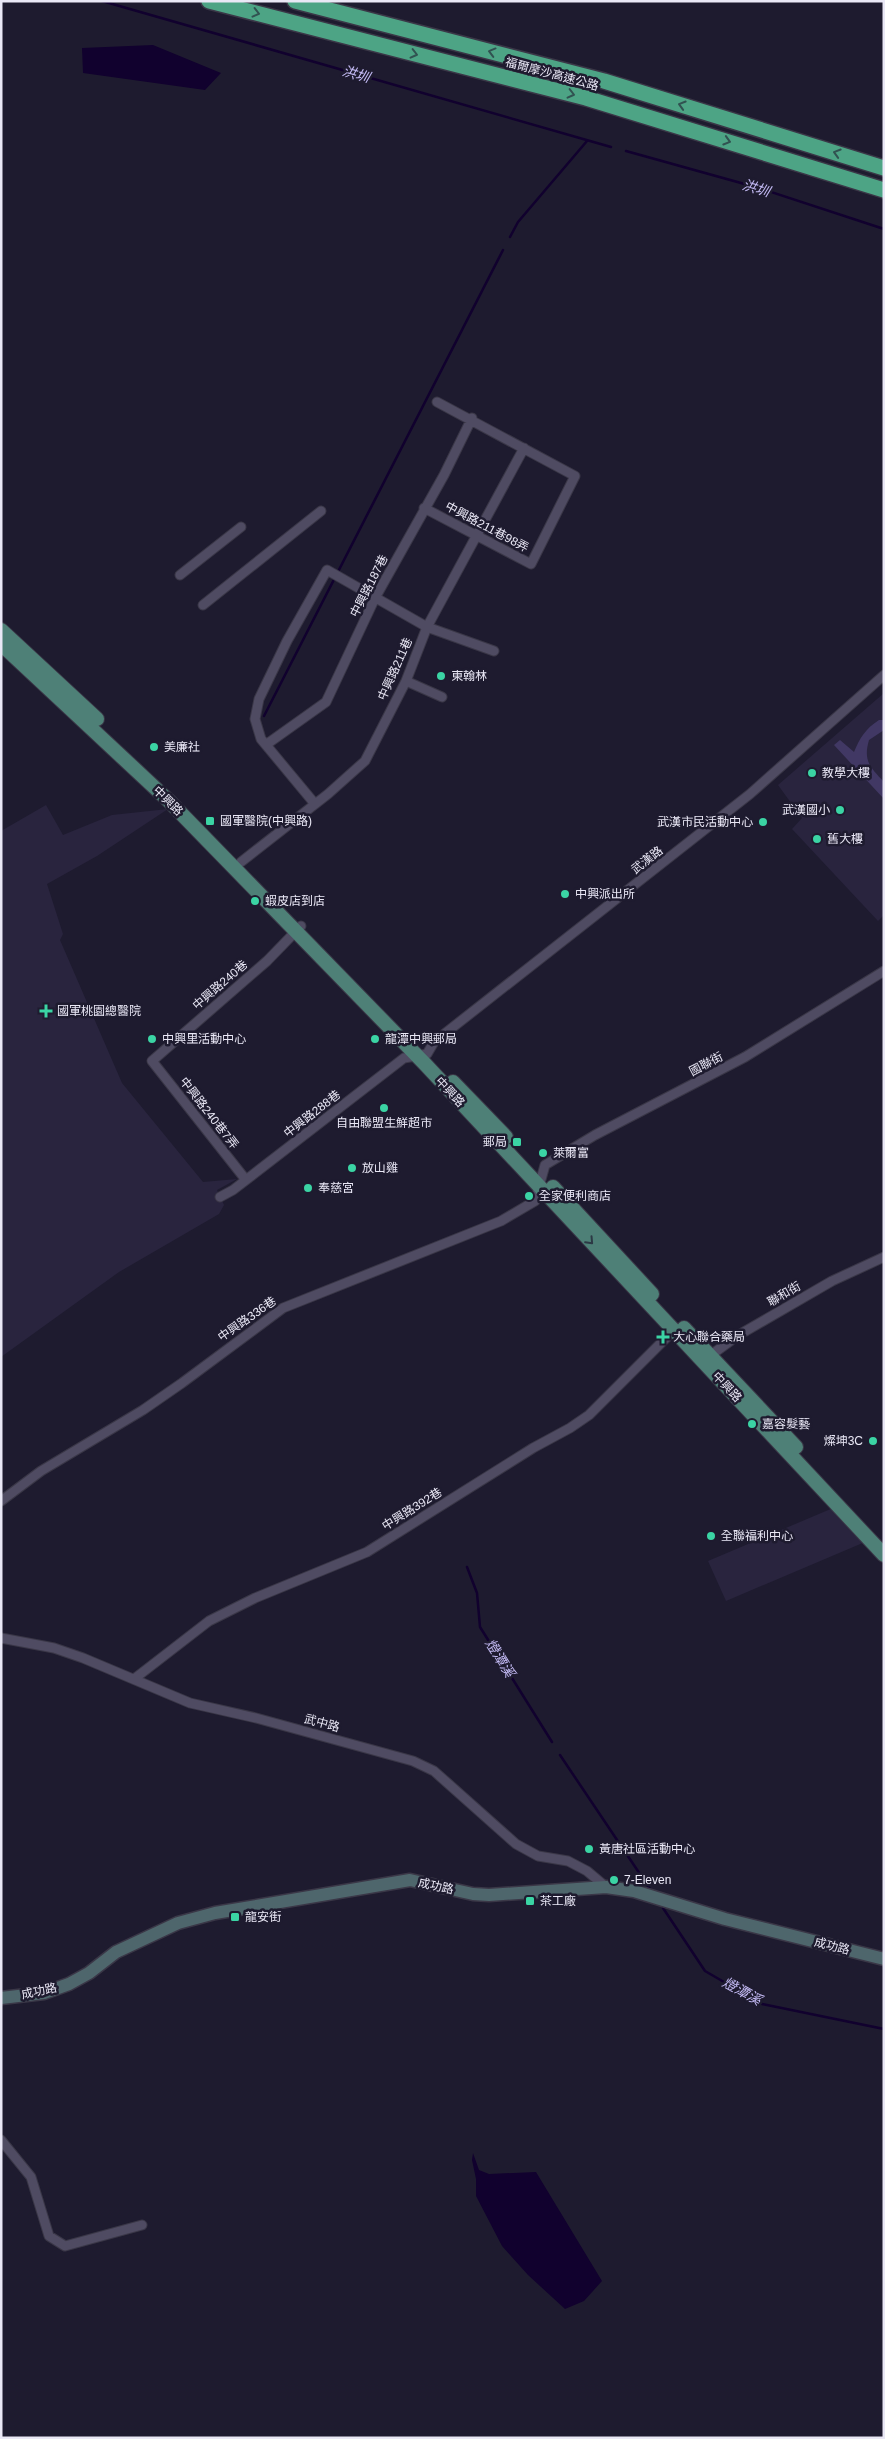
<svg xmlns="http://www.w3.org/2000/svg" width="885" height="2439" viewBox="0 0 885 2439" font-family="Arial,'Noto Sans TC',sans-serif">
<rect width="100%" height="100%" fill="#1e1b2f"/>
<path fill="#29243e" d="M 884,693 L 884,915 L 878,921 L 792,829 L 802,818 L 778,785 Z
M 46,805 L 63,835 L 112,815 L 168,809 L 97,856 L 47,884 L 63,934 L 60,940 L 122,1083 L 203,1182 L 237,1179 L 217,1190 L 224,1205 L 219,1214 L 119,1272 L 1,1357 L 1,831 Z
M 833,1508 L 865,1542 L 726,1601 L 708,1561 Z"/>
<path fill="#413864" d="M 879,720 L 884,720 L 884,730 L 869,740 C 863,761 870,767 884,782 L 884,799 L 834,745 L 840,740 L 854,752 C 860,738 865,729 879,720 Z"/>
<path fill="#11012e" d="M 153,45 L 221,73 L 205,90 L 83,73 L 82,48 Z
M 473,2153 L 479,2170 L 489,2174 L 536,2172 L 602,2281 L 584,2301 L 565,2309 L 528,2275 L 502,2246 L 476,2196 L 476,2179 L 472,2160 Z"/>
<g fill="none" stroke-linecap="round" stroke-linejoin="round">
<path stroke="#11012e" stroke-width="2.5" d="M 102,1 L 611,147
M 626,151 L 759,188 L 884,229
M 510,237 L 518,222 L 587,141
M 264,716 L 503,250
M 467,1567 L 477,1593 L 480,1627 L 552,1742
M 560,1755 L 650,1889
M 663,1908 L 705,1971 L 762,2004 L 884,2029"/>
<g stroke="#3a3747" stroke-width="11">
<path id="street" d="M 424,508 L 531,564 L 575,476 L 437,402
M 180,575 L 241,527
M 203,605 L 321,511
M 406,681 L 442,697
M 267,744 L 326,702 L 375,598 L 444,475 L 472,418
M 315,804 L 261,739 L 255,719 L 259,699 L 287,641 L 327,570 L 427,627 L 494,651
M 241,862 L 328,794 L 365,761 L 406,681 L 427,627 L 524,448
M 246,1180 L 152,1061 L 267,961 L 301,926
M 220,1197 L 233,1190 L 404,1058 L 427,1054 L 434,1042 L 750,794 L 884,675
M 707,1358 L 737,1336 L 832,1281 L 884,1257
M 1,1501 L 41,1471 L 143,1410 L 182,1383 L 283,1308 L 501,1221 L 535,1201 L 545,1165 L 595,1135 L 745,1057 L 884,971
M 1,1638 L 54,1648 L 83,1658 L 190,1703 L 256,1718 L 413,1761 L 434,1771 L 516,1844 L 538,1856 L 568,1861 L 587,1871 L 606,1887
M 134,1679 L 209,1621 L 255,1598 L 367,1552 L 533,1448 L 570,1428 L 589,1415 L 676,1328
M 1,2140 L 31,2177 L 49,2236 L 65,2246 L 142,2225"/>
</g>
<g stroke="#3a3747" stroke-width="15">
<path id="secondary" d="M 1,1998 L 44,1993 L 69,1984 L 89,1973 L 116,1952 L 178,1923 L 215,1913 L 410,1880 L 473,1894 L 489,1895 L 606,1887 L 634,1891 L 725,1919 L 884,1959"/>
</g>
<g stroke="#3a3747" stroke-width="16">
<path id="primary" d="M 1,630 L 97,719
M 1,644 L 169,801 L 425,1064 L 884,1555
M 453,1082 L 506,1137
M 553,1187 L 652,1294
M 684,1328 L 796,1447"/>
</g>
<g stroke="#3a3747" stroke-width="18">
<path id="highway" d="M 209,1 L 586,98 L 884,190
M 295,1 L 604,81 L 884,168"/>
</g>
<use href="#street" stroke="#4f4b62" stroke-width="9"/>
<use href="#secondary" stroke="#4e666c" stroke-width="12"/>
<use href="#primary" stroke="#4e8077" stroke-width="14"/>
<use href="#highway" stroke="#4da485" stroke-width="15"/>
</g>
<defs><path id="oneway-chevron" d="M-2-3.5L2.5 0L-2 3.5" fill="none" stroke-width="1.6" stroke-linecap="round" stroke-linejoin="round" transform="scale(1.25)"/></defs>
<g stroke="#315251">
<use href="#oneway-chevron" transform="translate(256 13) rotate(14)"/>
<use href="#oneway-chevron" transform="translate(492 52) rotate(-165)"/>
<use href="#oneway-chevron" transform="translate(414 54) rotate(14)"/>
<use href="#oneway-chevron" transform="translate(571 94) rotate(14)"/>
<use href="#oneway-chevron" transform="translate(682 105) rotate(-163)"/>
<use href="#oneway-chevron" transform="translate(727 141) rotate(17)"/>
<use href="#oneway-chevron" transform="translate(837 153) rotate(-163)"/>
</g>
<use stroke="#2c3945" href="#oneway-chevron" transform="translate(590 1241) rotate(47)"/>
<g fill="#3bd4a4" stroke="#1e1b2f" stroke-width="2">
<circle cx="441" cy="676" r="5"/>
<circle cx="154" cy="747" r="5"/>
<circle cx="812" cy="773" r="5"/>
<circle cx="840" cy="810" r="5"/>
<rect x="205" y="816" width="10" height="10" rx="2.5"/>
<circle cx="763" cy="822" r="5"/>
<circle cx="817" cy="839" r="5"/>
<circle cx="565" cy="894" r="5"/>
<circle cx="255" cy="901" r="5"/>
<path d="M43.5 1003.5h5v5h5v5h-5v5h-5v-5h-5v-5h5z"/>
<circle cx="152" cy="1039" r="5"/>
<circle cx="375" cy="1039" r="5"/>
<circle cx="384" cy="1108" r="5"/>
<rect x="512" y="1137" width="10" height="10" rx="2.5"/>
<circle cx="543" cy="1153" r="5"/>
<circle cx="352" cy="1168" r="5"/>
<circle cx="308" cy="1188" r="5"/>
<circle cx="529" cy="1196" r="5"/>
<path d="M660.5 1329.5h5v5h5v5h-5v5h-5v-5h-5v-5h5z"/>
<circle cx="752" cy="1424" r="5"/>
<circle cx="873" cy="1441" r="5"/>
<circle cx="711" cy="1536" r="5"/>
<circle cx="589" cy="1849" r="5"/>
<circle cx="614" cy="1880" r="5"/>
<rect x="525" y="1896" width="10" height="10" rx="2.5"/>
<rect x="230" y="1912" width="10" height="10" rx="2.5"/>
</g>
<g text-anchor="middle" stroke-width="5" stroke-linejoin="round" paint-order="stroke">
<g font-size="12" fill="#eae8f6" stroke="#1e1b2f">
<text transform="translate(552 74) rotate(15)" y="4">福爾摩沙高速公路</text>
<text transform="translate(487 527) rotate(28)" y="4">中興路211巷98弄</text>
<text transform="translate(369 586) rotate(-63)" y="4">中興路187巷</text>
<text transform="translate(395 669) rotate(-66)" y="4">中興路211巷</text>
<text transform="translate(168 801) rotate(44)" y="4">中興路</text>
<text transform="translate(647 860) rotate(-38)" y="4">武漢路</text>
<text transform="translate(220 985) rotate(-41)" y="4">中興路240巷</text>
<text transform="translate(706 1064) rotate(-28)" y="4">國聯街</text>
<text transform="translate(450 1092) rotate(47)" y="4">中興路</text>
<text transform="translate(209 1113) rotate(52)" y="4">中興路240巷7弄</text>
<text transform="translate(312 1114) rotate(-38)" y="4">中興路288巷</text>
<text transform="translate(784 1294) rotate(-30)" y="4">聯和街</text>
<text transform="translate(247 1319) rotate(-35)" y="4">中興路336巷</text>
<text transform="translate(727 1387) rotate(47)" y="4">中興路</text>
<text transform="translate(412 1509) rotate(-32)" y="4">中興路392巷</text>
<text transform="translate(322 1723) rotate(15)" y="4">武中路</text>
<text transform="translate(436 1886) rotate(12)" y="4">成功路</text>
<text transform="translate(832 1946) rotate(14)" y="4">成功路</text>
<text transform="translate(39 1991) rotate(-12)" y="4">成功路</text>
</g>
<g font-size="12" fill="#eae8f6" stroke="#1e1b2f" text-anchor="start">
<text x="451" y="680">東翰林</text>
<text x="164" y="751">美廉社</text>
<text x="822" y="777">教學大樓</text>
<text x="830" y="814" text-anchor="end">武漢國小</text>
<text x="220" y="825">國軍醫院(中興路)</text>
<text x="753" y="826" text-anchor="end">武漢市民活動中心</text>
<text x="827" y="843">舊大樓</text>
<text x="575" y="898">中興派出所</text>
<text x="265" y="905">蝦皮店到店</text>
<text x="57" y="1015">國軍桃園總醫院</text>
<text x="162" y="1043">中興里活動中心</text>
<text x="385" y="1043">龍潭中興郵局</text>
<text x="384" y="1127" text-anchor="middle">自由聯盟生鮮超市</text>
<text x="507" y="1146" text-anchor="end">郵局</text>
<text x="553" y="1157">萊爾富</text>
<text x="362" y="1172">放山雞</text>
<text x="318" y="1192">奉慈宮</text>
<text x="539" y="1200">全家便利商店</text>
<text x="673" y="1341">大心聯合藥局</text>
<text x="762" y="1428">嘉容髮藝</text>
<text x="863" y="1445" text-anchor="end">燦坤3C</text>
<text x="721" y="1540">全聯福利中心</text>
<text x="599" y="1853">黃唐社區活動中心</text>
<text x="624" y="1884">7-Eleven</text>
<text x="540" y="1905">茶工廠</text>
<text x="245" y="1921">龍安街</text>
</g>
<g font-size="14" font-style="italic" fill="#c4bbf5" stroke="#1e1b2f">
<text transform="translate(356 74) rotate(16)" y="5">洪圳</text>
<text transform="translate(756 188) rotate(17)" y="5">洪圳</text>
<text transform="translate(500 1658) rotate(58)" y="5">燈潭溪</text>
<text transform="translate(742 1991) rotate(29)" y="5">燈潭溪</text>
</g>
</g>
<rect width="885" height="2439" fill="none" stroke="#eae8f6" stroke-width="5"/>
</svg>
